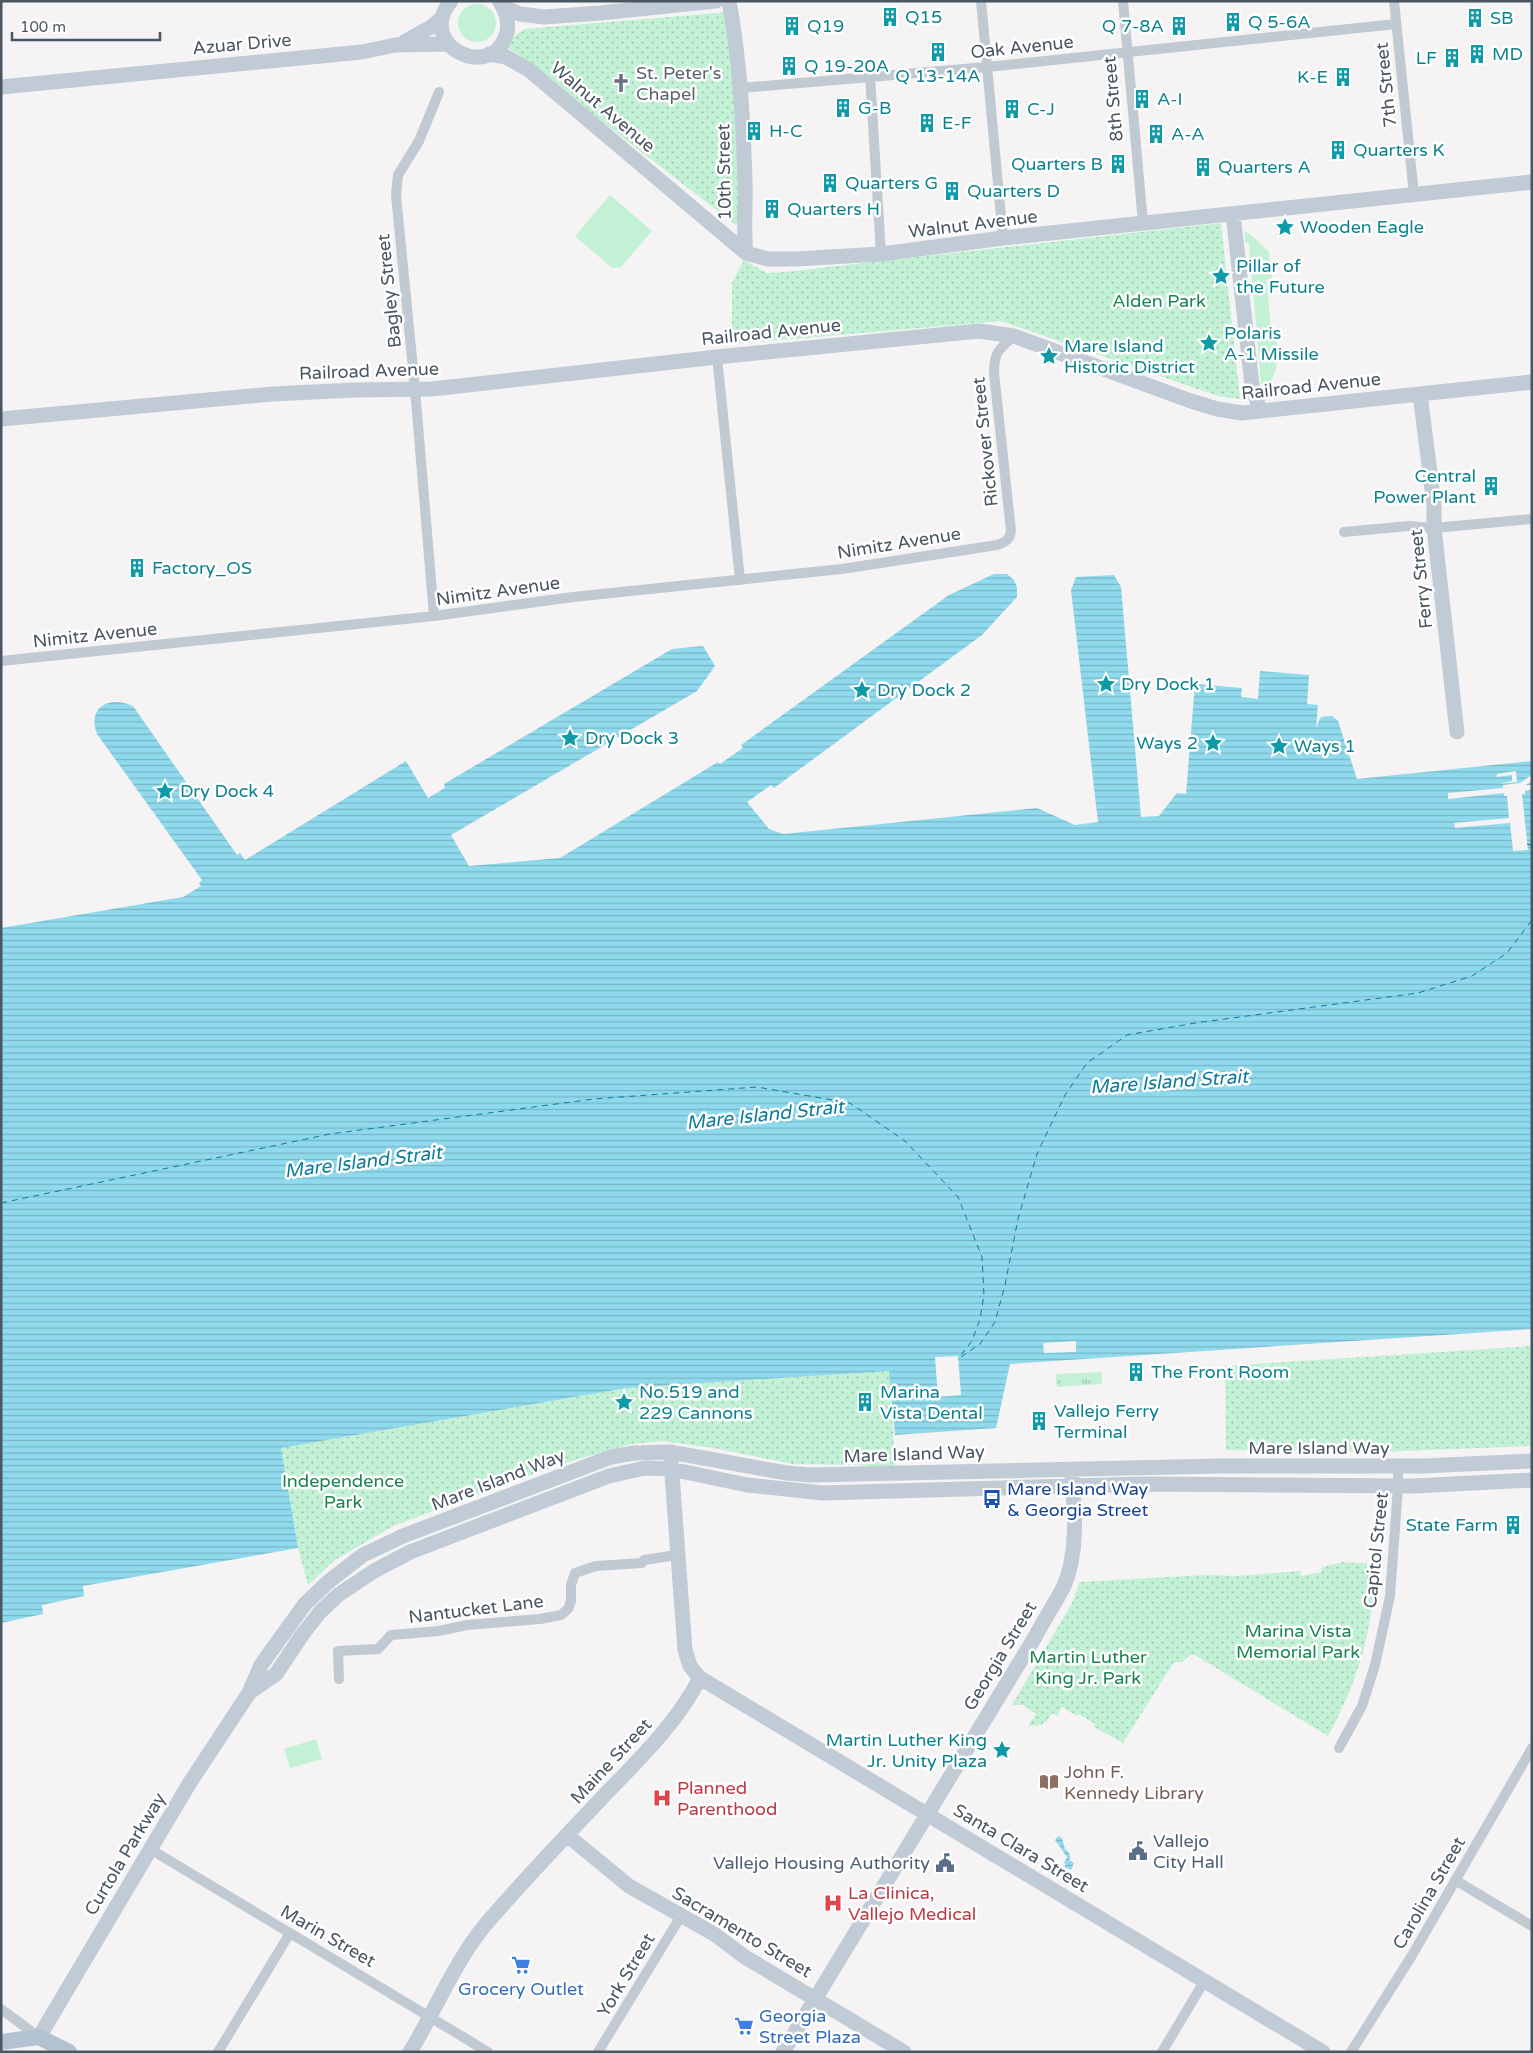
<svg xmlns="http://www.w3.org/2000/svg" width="1533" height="2053" viewBox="0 0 1533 2053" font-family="'Varela Round',sans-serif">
<defs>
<pattern id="grass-tufts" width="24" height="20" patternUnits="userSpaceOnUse" patternTransform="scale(1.25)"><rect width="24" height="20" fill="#c3f1d5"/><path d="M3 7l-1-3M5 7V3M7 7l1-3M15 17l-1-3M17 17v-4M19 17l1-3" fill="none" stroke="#a0c6b0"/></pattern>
<pattern id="park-dots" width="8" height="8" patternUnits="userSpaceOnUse" patternTransform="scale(1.25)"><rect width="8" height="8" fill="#c3f1d5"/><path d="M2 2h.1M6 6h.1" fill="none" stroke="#a0c6b0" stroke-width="1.8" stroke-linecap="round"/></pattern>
<pattern id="water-rules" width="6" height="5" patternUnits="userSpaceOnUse" patternTransform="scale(1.25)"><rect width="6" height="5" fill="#90daee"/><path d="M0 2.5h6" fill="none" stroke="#78b4c4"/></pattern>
</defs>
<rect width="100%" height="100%" fill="#f5f3f3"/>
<path fill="url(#grass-tufts)" d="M 1102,1372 L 1102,1384 L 1057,1387 L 1056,1374 Z"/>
<path fill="url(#park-dots)" d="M 729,12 L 742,219 L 736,225 L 538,72 L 521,57 L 508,48 L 513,37 L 525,29 Z
M 1221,223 L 1240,399 L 1218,396 L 1001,321 L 732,344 L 732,283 L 744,260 L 767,273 L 784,272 Z
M 1532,1346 L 1532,1446 L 1376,1452 L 1226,1450 L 1225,1366 Z
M 890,1371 L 895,1470 L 861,1465 L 792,1464 L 714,1448 L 662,1441 L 631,1444 L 575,1460 L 534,1474 L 393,1526 L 335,1560 L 308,1585 L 298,1548 L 281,1448 L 626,1388 Z
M 1343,1562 L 1375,1564 C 1373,1576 1374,1589 1372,1602 C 1368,1649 1350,1696 1328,1736 L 1195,1655 L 1190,1655 L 1182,1662 L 1174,1662 L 1123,1743 L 1094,1727 L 1095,1724 L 1079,1714 L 1077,1716 L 1062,1707 L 1057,1716 L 1052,1713 L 1046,1723 L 1044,1722 L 1042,1725 L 1028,1726 L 1036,1714 L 1023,1705 L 1012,1705 L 1072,1603 L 1080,1582 L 1206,1575 L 1236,1576 L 1301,1571 L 1301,1576 L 1322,1572 L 1322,1567 Z"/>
<path fill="#c3f1d5" d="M458 23a19 19 0 1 1 38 0a19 19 0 1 1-38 0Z
M 610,195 L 652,231 L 621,267 L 612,268 L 575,236 Z
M 1245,232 L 1251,235 L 1269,252 L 1272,278 L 1270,280 L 1266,279 L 1272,335 L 1276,335 C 1279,357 1279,367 1268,387 L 1261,384 L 1249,243 L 1245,243 Z
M 316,1739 L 322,1759 L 290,1768 L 284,1749 Z"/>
<path fill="url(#water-rules)" d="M 994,574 L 1007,574 L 1014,580 L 1017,587 L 1017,597 L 982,635 L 774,788 L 771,785 L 747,802 L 769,829 L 783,834 L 1037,808 L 1075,825 L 1098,822 L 1071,590 L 1076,577 L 1114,575 L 1121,587 L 1141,817 L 1159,816 L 1177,793 L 1186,794 L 1195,684 L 1242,688 L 1241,697 L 1258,699 L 1260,671 L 1309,675 L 1307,704 L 1318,705 L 1316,728 L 1321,717 L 1332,716 L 1338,721 L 1357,779 L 1532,761 L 1532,1329 L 1010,1364 L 996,1428 L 895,1435 L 889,1371 L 626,1388 L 281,1448 L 298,1548 L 83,1586 L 84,1596 L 42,1605 L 43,1614 L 1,1623 L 1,928 L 183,897 L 201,886 L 199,883 L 202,880 L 97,734 C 87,708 109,695 133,706 L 237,855 L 240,853 L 245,860 L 406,761 L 428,798 L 445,788 L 444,784 L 672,649 L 703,646 L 715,666 L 697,691 L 451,835 L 469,866 L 560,858 L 718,762 L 720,764 L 743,748 L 741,745 L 949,595 Z
M 1058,1836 L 1062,1838 L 1065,1849 L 1070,1854 L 1069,1856 L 1071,1857 L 1069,1860 L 1074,1863 L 1071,1870 L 1064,1867 L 1066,1864 L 1064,1863 L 1067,1857 L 1055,1840 Z"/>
<path fill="#f5f3f3" d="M 1516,771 L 1517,782 L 1499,784 L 1512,781 L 1512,775 L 1497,777 L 1497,774 Z
M 1532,775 L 1532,781 L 1526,785 L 1532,785 L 1532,790 L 1525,791 L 1525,794 L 1522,794 L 1528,850 L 1513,851 L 1510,823 L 1455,828 L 1454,823 L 1509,818 L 1507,796 L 1504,796 L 1504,793 L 1448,799 L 1448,793 L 1503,788 L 1503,785 L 1520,783 Z
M 1076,1341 L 1076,1352 L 1044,1353 L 1043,1343 Z
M 958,1356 L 961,1395 L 938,1397 L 935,1357 Z"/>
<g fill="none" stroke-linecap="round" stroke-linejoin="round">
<path stroke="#0c7c9b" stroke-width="1" stroke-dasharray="6 5" stroke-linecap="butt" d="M 1527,844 L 1532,845
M 1,1203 L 330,1134 L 594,1099 L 757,1087 L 850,1103 L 905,1141 L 958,1197 L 982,1257 L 984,1295 L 980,1319 L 972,1341 L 958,1359
M 961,1357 L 980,1344 L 995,1322 L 1005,1285 L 1018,1219 L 1037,1154 L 1065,1095 L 1087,1063 L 1127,1035 L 1195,1023 L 1418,993 L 1472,976 L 1507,953 L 1532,920"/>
<path stroke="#c1cad2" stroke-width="10" d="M 981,1 L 1003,238
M 1123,1 L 1143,223
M 1394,1 L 1414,195
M 870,76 L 881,254
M 741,88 L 987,67 L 1396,24
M 717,357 L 740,580
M 1344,532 L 1409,526 L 1434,528 L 1532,519
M 434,616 L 415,389 L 396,195 L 398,175 L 419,141 L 439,92
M 1,661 L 434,616 L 573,597 L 842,569 L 997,545 C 1005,542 1010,540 1011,531 L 994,373 C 994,352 999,349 1014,336
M 339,1679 L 338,1651 L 378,1649 L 391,1635 L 439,1631 L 467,1625 L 540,1619 L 561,1615 L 568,1609 L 571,1601 L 571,1585 L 575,1573 L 596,1566 L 642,1563 L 644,1560 L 677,1555
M 1339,1748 L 1362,1706 L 1375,1665 L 1390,1596 L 1398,1487 L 1398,1466
M 150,1849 L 488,2052
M 1455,1880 L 1532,1926
M 1,2009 L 39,2037
M 218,2052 L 290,1933
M 598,2052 L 681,1916
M 1162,2052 L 1205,1980
M 1351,2052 L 1411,1957 L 1532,1748"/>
<path stroke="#c1cbd6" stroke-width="15" d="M 451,1 C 414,46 494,84 507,32 C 509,21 506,11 500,2
M 729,1 C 740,61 743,120 745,180 C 746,205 743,229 746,253
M 503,7 L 520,14 L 544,17 L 600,13 L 716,1
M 404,42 L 431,27 L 442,18
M 489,54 L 506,57 L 529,70 L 746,253 L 768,259 L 796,259 L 881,254 L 1003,238 L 1532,182
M 1,87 L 362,52 L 395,45 L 448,44
M 1233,214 L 1252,385 L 1260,410
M 1420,394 L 1434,505 L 1434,528 L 1457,732
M 1,419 L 272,394 L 355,390 L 432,389 L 717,357 L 979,331 L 1014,336 L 1188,400 L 1217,409 L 1242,413 L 1532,382
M 671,1461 L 685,1650 L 690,1666 L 700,1678 L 1323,2052
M 250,1692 L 276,1674 L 302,1635 L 320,1612 L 338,1595 L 374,1571 L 410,1552 L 609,1476 L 645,1468 L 671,1469 L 747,1485 L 823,1493 L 1144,1484 L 1414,1486 L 1532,1480
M 567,1835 L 629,1886 L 714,1934 L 745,1957 L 904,2052
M 39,2037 L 189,1784 L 249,1693 L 261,1665 L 305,1604 L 328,1582 L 363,1555 L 403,1536 L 611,1457 L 634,1453 L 670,1452 L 787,1473 L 810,1475 L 1218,1466 L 1423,1466 L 1532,1461
M 410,2052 C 435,2011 455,1961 486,1924 C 522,1882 561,1841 599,1801 C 636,1762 675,1726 700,1678
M 783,2052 L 1035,1637 C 1044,1620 1055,1603 1064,1586 C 1078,1554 1075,1511 1072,1477"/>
<path stroke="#b3c2d1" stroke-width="16" d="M 1,2042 L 39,2037 L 69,2052"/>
</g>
<defs>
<g id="building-bare" transform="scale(1.5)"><path d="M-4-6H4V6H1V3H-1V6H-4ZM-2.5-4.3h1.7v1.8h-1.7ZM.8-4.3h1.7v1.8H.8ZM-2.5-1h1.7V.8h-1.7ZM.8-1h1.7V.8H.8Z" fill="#0f9aa8" stroke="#fff" stroke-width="2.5" paint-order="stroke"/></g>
<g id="church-bare" transform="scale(1.5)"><path d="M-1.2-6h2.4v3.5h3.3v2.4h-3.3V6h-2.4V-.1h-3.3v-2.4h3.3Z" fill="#6b7280" stroke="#fff" stroke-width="2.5" paint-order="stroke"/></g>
<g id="sight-bare" transform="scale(1.5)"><path d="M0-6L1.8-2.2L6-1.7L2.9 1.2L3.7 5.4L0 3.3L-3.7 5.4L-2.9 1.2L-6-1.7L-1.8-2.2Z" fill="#0f9aa8" stroke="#fff" stroke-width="2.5" paint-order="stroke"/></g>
<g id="bus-bare" transform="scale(1.5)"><path d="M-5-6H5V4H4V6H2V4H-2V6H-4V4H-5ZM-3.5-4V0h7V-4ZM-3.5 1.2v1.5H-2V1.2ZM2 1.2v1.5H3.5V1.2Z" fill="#1a4fb4" stroke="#fff" stroke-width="2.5" paint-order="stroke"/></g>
<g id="library-bare" transform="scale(1.5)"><path d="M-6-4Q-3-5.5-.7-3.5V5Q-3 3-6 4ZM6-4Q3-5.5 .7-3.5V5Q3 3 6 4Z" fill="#8d6e63" stroke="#fff" stroke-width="2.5" paint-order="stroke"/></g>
<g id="hospital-bare" transform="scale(1.5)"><path d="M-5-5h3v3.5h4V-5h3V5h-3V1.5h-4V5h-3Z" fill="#e0444e" stroke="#fff" stroke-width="2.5" paint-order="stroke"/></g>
<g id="civic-bare" transform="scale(1.5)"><path d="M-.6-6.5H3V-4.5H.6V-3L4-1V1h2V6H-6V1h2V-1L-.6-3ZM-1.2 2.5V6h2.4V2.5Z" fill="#5c6f8a" stroke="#fff" stroke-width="2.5" paint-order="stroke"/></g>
<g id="supermarket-bare" transform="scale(1.5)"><path d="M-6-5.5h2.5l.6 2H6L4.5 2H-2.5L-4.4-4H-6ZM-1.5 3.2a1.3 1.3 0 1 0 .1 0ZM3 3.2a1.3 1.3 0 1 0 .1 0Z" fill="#3f7fe0" stroke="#fff" stroke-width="2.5" paint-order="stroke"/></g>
</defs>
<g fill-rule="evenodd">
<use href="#building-bare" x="890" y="17"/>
<use href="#building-bare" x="1475" y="18"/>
<use href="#building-bare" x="1233" y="22"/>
<use href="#building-bare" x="792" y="26"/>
<use href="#building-bare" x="1179" y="26"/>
<use href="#building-bare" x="938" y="52"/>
<use href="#building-bare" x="1477" y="54"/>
<use href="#building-bare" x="1452" y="58"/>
<use href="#building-bare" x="789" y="66"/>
<use href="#building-bare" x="1343" y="77"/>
<use href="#church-bare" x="621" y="83"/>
<use href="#building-bare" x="1142" y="99"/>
<use href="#building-bare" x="843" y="108"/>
<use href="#building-bare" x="1012" y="109"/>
<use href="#building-bare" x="927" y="123"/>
<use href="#building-bare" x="754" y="131"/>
<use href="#building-bare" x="1156" y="134"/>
<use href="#building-bare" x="1338" y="150"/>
<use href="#building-bare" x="1118" y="164"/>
<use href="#building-bare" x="1203" y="167"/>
<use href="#building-bare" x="830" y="183"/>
<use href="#building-bare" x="952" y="191"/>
<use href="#building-bare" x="772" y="209"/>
<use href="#sight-bare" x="1285" y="227"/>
<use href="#sight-bare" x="1221" y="276"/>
<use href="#sight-bare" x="1209" y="343"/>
<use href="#sight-bare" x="1049" y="356"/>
<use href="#building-bare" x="1491" y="486"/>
<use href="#building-bare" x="137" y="568"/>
<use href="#sight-bare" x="1106" y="684"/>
<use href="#sight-bare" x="862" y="690"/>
<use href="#sight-bare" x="570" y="738"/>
<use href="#sight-bare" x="1213" y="743"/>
<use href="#sight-bare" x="1279" y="746"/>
<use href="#sight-bare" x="165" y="791"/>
<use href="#building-bare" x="1136" y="1372"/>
<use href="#sight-bare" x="624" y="1402"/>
<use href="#building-bare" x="865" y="1402"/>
<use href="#building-bare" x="1039" y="1421"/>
<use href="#bus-bare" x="992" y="1499"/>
<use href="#building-bare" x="1513" y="1525"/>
<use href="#sight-bare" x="1002" y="1750"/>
<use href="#library-bare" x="1049" y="1782"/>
<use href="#hospital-bare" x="662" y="1798"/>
<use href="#civic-bare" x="1138" y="1851"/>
<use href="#civic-bare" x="945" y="1863"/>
<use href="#hospital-bare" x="833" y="1903"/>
<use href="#supermarket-bare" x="521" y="1965"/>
<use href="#supermarket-bare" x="744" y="2026"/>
</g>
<g text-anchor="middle" stroke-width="5" stroke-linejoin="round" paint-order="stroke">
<g font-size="18" fill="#0d838f" stroke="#fff" text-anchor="start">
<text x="905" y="23">Q15</text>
<text x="1490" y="24">SB</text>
<text x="1248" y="28">Q 5-6A</text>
<text x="807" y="32">Q19</text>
<text x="1164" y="32" text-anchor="end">Q 7-8A</text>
<text x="1492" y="60">MD</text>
<text x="1437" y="64" text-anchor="end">LF</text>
<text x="804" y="72">Q 19-20A</text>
<text x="938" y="82" text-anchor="middle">Q 13-14A</text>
<text x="1328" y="83" text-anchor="end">K-E</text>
<text x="1157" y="105">A-I</text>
<text x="858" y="114">G-B</text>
<text x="1027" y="115">C-J</text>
<text x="942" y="129">E-F</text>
<text x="769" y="137">H-C</text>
<text x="1171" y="140">A-A</text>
<text x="1353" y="156">Quarters K</text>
<text x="1103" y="170" text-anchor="end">Quarters B</text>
<text x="1218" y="173">Quarters A</text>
<text x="845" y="189">Quarters G</text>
<text x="967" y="197">Quarters D</text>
<text x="787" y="215">Quarters H</text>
<text x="1300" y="233">Wooden Eagle</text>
<text x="1236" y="272">Pillar of<tspan x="1236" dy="21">the Future</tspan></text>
<text x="1224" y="339">Polaris<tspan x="1224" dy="21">A-1 Missile</tspan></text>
<text x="1064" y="352">Mare Island<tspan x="1064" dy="21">Historic District</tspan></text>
<text x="1476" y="482" text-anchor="end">Central<tspan x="1476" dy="21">Power Plant</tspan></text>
<text x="152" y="574">Factory_OS</text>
<text x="1121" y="690">Dry Dock 1</text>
<text x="877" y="696">Dry Dock 2</text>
<text x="585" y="744">Dry Dock 3</text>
<text x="1198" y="749" text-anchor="end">Ways 2</text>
<text x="1294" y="752">Ways 1</text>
<text x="180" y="797">Dry Dock 4</text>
<text x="1151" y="1378">The Front Room</text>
<text x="639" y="1398">No.519 and<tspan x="639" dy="21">229 Cannons</tspan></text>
<text x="880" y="1398">Marina<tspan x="880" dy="21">Vista Dental</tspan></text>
<text x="1054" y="1417">Vallejo Ferry<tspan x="1054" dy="21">Terminal</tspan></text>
<text x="1498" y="1531" text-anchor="end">State Farm</text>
<text x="987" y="1746" text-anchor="end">Martin Luther King<tspan x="987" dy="21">Jr. Unity Plaza</tspan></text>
</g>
<g font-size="18" fill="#4a5661" stroke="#fff">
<text transform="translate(242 44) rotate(-5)" y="6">Azuar Drive</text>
<text transform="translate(1022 47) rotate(-6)" y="6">Oak Avenue</text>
<text transform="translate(1386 85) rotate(-96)" y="6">7th Street</text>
<text transform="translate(1113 99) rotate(-95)" y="6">8th Street</text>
<text transform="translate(603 107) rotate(40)" y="6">Walnut Avenue</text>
<text transform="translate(724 172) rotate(-91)" y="6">10th Street</text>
<text transform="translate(973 224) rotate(-7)" y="6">Walnut Avenue</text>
<text transform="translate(389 291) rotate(-96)" y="6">Bagley Street</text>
<text transform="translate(771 332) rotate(-6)" y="6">Railroad Avenue</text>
<text transform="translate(369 371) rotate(-2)" y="6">Railroad Avenue</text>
<text transform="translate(1311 386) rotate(-6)" y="6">Railroad Avenue</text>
<text transform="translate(985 442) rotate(-96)" y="6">Rickover Street</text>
<text transform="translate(899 543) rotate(-9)" y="6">Nimitz Avenue</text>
<text transform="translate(1421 579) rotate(-96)" y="6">Ferry Street</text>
<text transform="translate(498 591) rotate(-8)" y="6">Nimitz Avenue</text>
<text transform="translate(95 635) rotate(-6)" y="6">Nimitz Avenue</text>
<text x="1319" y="1454">Mare Island Way</text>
<text transform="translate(914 1454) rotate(-2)" y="6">Mare Island Way</text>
<text transform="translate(498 1480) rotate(-21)" y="6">Mare Island Way</text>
<text transform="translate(1376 1550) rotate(-84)" y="6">Capitol Street</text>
<text transform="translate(476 1609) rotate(-7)" y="6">Nantucket Lane</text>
<text transform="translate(1000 1656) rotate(-59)" y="6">Georgia Street</text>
<text transform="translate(611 1761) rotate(-47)" y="6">Maine Street</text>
<text transform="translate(1021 1848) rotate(31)" y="6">Santa Clara Street</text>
<text transform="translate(125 1854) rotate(-59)" y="6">Curtola Parkway</text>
<text transform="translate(1429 1893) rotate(-60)" y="6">Carolina Street</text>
<text transform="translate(742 1932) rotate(31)" y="6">Sacramento Street</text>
<text transform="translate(328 1936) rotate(30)" y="6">Marin Street</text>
<text transform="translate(626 1975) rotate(-59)" y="6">York Street</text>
</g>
<g font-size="18" fill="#5b616d" stroke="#fff" text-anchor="start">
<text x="636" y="79">St. Peter's<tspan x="636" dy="21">Chapel</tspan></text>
</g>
<g font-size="18" fill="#17864f" stroke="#fff">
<text x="1159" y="307">Alden Park</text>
<text x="343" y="1487">Independence<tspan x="343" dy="21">Park</tspan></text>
<text x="1298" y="1637">Marina Vista<tspan x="1298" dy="21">Memorial Park</tspan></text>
<text x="1088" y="1663">Martin Luther<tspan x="1088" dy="21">King Jr. Park</tspan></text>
</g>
<g font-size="18" fill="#164399" stroke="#fff" text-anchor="start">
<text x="1007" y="1495">Mare Island Way<tspan x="1007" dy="21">&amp; Georgia Street</tspan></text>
</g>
<g font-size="18" fill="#785e54" stroke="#fff" text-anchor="start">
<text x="1064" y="1778">John F.<tspan x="1064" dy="21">Kennedy Library</tspan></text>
</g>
<g font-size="18" fill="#be3a42" stroke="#fff" text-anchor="start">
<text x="677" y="1794">Planned<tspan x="677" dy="21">Parenthood</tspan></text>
<text x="848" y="1899">La Clinica,<tspan x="848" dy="21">Vallejo Medical</tspan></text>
</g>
<g font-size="18" fill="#4e5e75" stroke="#fff" text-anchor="start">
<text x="1153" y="1847">Vallejo<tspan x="1153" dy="21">City Hall</tspan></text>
<text x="930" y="1869" text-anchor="end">Vallejo Housing Authority</text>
</g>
<g font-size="18" fill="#366cbe" stroke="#fff">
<text x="521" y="1995">Grocery Outlet</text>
<text x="759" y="2022" text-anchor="start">Georgia<tspan x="759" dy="21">Street Plaza</tspan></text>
</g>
<g font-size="19" font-style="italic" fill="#0c7c9b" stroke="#fff">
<text transform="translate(1169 1081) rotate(-4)" y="7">Mare Island Strait</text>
<text transform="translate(765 1114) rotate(-6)" y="7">Mare Island Strait</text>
<text transform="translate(363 1161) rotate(-7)" y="7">Mare Island Strait</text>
</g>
</g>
<rect width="1533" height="2053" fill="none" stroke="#4a5661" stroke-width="5"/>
<path d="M12 32v8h148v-8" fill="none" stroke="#4a5661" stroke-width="2.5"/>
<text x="20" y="32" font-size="15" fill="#4a5661" stroke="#ffffff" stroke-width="4" paint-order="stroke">100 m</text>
</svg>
